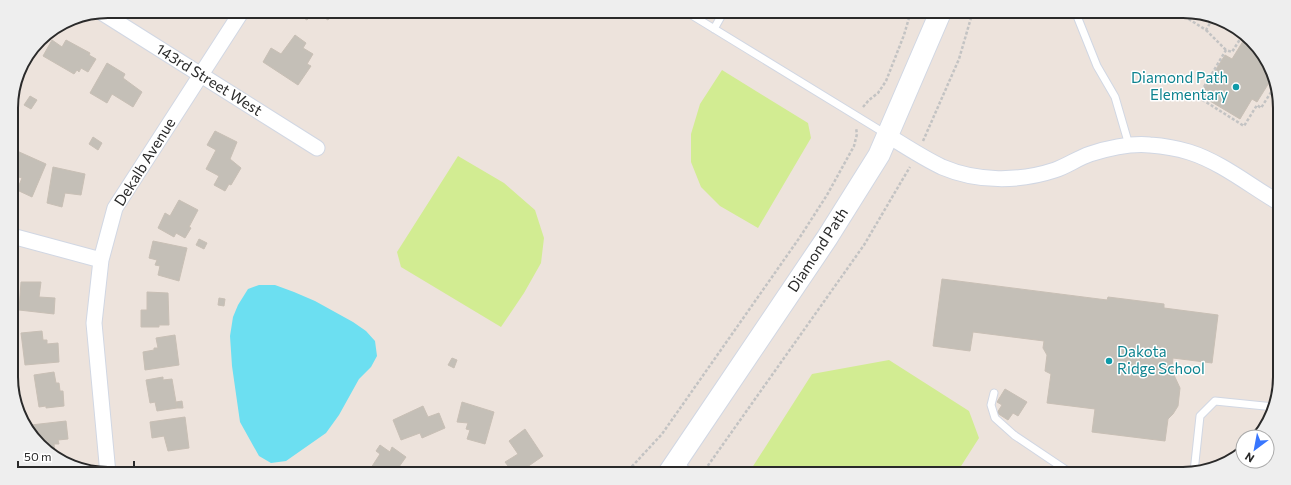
<svg xmlns="http://www.w3.org/2000/svg" width="1291" height="485" viewBox="0 0 1291 485" font-family="Commissioner,sans-serif">
<rect width="100%" height="100%" fill="#ede3dc"/>
<path fill="#d2ec92" d="M 722,70 L 808,123 L 811,138 L 758,228 L 720,206 L 701,187 L 691,162 L 691,134 L 700,104 Z
M 458,156 L 504,183 L 535,210 L 544,238 L 541,263 L 524,293 L 501,327 L 401,267 L 397,252 Z
M 889,360 L 969,411 L 979,438 L 956,474 L 748,474 L 812,374 Z"/>
<path fill="#6cdff1" d="M 259,285 L 275,285 L 294,292 L 315,301 L 353,322 L 366,331 L 375,341 L 377,356 L 371,367 L 359,379 L 339,415 L 326,433 L 286,461 L 271,463 L 259,456 L 240,422 L 232,366 L 230,336 L 233,317 L 238,305 L 248,289 Z"/>
<path fill="#c4bfb7" stroke="#c8bfb5" d="M 294,11 L 314,11 L 307,20 L 294,12 Z
M 314,11 L 334,11 L 328,20 Z
M 596,11 L 607,11 L 605,16 Z
M 295,35 L 306,43 L 303,48 L 313,54 L 307,64 L 311,66 L 298,85 L 263,62 L 271,48 L 281,54 Z
M 1245,38 L 1260,49 L 1272,78 L 1257,102 L 1252,99 L 1240,119 L 1200,95 L 1225,55 L 1232,59 Z
M 52,40 L 62,47 L 66,40 L 90,53 L 89,55 L 96,59 L 88,72 L 81,68 L 79,72 L 77,70 L 74,74 L 43,56 Z
M 107,63 L 125,74 L 123,78 L 142,92 L 133,107 L 112,94 L 107,103 L 90,93 Z
M 30,96 L 37,100 L 31,109 L 24,105 Z
M 215,131 L 237,142 L 230,159 L 241,168 L 231,185 L 229,184 L 225,191 L 214,185 L 219,176 L 206,169 L 216,150 L 207,145 Z
M 93,137 L 102,143 L 98,150 L 89,144 Z
M 17,151 L 46,164 L 32,197 L 17,190 L 22,178 L 15,176 L 16,173 L 12,171 L 12,165 Z
M 53,167 L 85,174 L 81,195 L 65,193 L 62,207 L 47,203 Z
M 179,200 L 198,210 L 189,227 L 191,228 L 185,238 L 176,233 L 174,237 L 158,228 L 165,213 L 170,216 Z
M 199,239 L 207,243 L 204,249 L 196,245 Z
M 153,241 L 187,248 L 179,281 L 158,275 L 160,266 L 155,265 L 157,260 L 149,258 Z
M 942,279 L 1107,300 L 1108,297 L 1164,304 L 1164,308 L 1218,315 L 1212,363 L 1173,358 L 1172,367 L 1174,375 L 1180,388 L 1178,406 L 1173,414 L 1168,419 L 1165,441 L 1092,432 L 1095,409 L 1047,403 L 1051,374 L 1045,371 L 1047,355 L 1043,348 L 1044,341 L 973,332 L 970,351 L 933,346 Z
M 21,282 L 41,282 L 39,297 L 55,298 L 54,314 L 19,310 Z
M 147,292 L 168,293 L 169,325 L 159,325 L 159,327 L 141,327 L 141,310 L 147,310 Z
M 219,298 L 225,299 L 224,306 L 218,305 Z
M 42,331 L 43,340 L 47,340 L 47,344 L 58,343 L 59,362 L 25,365 L 21,333 Z
M 175,335 L 179,365 L 145,370 L 143,352 L 154,350 L 154,348 L 158,348 L 156,338 Z
M 452,358 L 457,360 L 454,368 L 448,365 Z
M 54,372 L 56,383 L 59,383 L 60,391 L 63,391 L 64,406 L 46,408 L 46,406 L 39,407 L 34,375 Z
M 163,377 L 163,380 L 172,379 L 177,408 L 157,411 L 155,402 L 150,403 L 146,380 Z
M 1005,389 L 1027,402 L 1018,416 L 1013,413 L 1008,420 L 997,413 L 1002,405 L 997,402 Z
M 182,401 L 183,408 L 177,408 L 176,402 Z
M 462,402 L 494,412 L 485,444 L 467,439 L 470,430 L 466,429 L 468,423 L 457,422 Z
M 423,406 L 428,417 L 439,413 L 445,428 L 422,438 L 420,433 L 401,440 L 393,420 Z
M 185,417 L 189,448 L 168,451 L 164,436 L 152,438 L 150,422 Z
M 66,421 L 68,439 L 58,440 L 59,444 L 54,444 L 55,454 L 35,441 L 33,436 L 31,425 Z
M 525,429 L 543,456 L 517,474 L 514,474 L 505,462 L 518,454 L 509,441 Z
M 380,445 L 390,452 L 392,447 L 406,457 L 394,474 L 373,474 L 369,471 L 380,454 L 376,451 Z"/>
<g fill="none" stroke-linecap="round" stroke-linejoin="round">
<g stroke="#d1d7e3" stroke-width="9">
<path id="lane" d="M 685,11 L 886,134
M 1075,11 L 1097,66 L 1115,97 L 1129,145
M 714,29 L 724,11
M 994,393 L 991,405 L 995,418 L 1014,435 L 1072,474
M 1194,472 L 1200,416 L 1215,401 L 1275,407"/>
</g>
<g stroke="#d1d7e3" stroke-width="17">
<path id="street" d="M 101,12 L 317,148
M 887,135 C 905,146 923,158 942,167 C 977,182 1019,182 1055,170 C 1067,166 1078,158 1090,154 C 1109,148 1130,143 1150,145 C 1163,146 1176,148 1189,152 C 1221,162 1249,185 1278,202
M 12,236 L 101,260
M 674,465 L 686,474
M 108,474 L 94,323 L 101,260 L 115,208 L 242,11"/>
</g>
<g stroke="#d1d7e3" stroke-width="23">
<path id="secondary" d="M 668,474 L 827,238 L 879,155 L 941,11"/>
</g>
<path stroke="#c3c3c3" stroke-width="2.5" stroke-dasharray="3 2" stroke-linecap="butt" d="M 1176,11 L 1206,30 L 1214,16
M 1206,30 L 1226,50
M 1242,36 L 1232,52 L 1226,50 L 1198,97 L 1244,126 L 1257,105 L 1261,108 L 1275,86
M 863,107 L 869,100 L 878,93 L 886,81 L 904,35 L 911,11
M 923,141 L 959,59 L 973,11
M 625,474 L 662,434 L 800,237 L 827,195 L 854,146 L 857,134 L 856,128
M 702,474 L 864,245 L 901,182 L 910,167"/>
<use href="#lane" stroke="#fff" stroke-width="7"/>
<use href="#street" stroke="#fff" stroke-width="15"/>
<use href="#secondary" stroke="#fff" stroke-width="21"/>
</g>
<g fill="#0f9aa8" stroke="#fff" stroke-width="1.5">
<circle cx="1236" cy="87" r="4"/>
<circle cx="1109" cy="361" r="4"/>
</g>
<g text-anchor="middle" stroke-width="3" stroke-linejoin="round" paint-order="stroke">
<g font-size="15" fill="#0d838f" stroke="#fff" text-anchor="end">
<text x="1228" y="83">Diamond Path<tspan x="1228" dy="17">Elementary</tspan></text>
<text x="1117" y="357" text-anchor="start">Dakota<tspan x="1117" dy="17">Ridge School</tspan></text>
</g>
<g font-size="15" fill="#2a2a2a" stroke="#fff">
<text transform="translate(209 80) rotate(32)" y="5">143rd Street West</text>
<text transform="translate(145 162) rotate(-58)" y="5">Dekalb Avenue</text>
<text transform="translate(818 250) rotate(-57)" y="5">Diamond Path</text>
</g>
</g>
<path d="M0 0H1291V485H0ZM108 18H1183A90 90 0 0 1 1273 108V377A90 90 0 0 1 1183 467H108A90 90 0 0 1 18 377V108A90 90 0 0 1 108 18Z" fill="#eee" fill-rule="evenodd"/>
<path fill="none" stroke="#2a2a2a" stroke-width="2" d="M108 18H1183A90 90 0 0 1 1273 108V377A90 90 0 0 1 1183 467H108A90 90 0 0 1 18 377V108A90 90 0 0 1 108 18Z"/>
<g transform="translate(1255 449) rotate(212)"><circle r="19" fill="#ffffff" stroke="#aaaaaa"/>
<path d="M0-3L7 15L0 10L-7 15Z" fill="#3876fe"/>
<text y="-6" font-size="11" font-weight="bold" text-anchor="middle" fill="#2a2a2a">N</text>
</g>
<path d="M18 461v6h116v-6" fill="none" stroke="#2a2a2a" stroke-width="2"/>
<text x="24" y="461" font-size="12" fill="#2a2a2a" stroke="#ffffff" stroke-width="3" paint-order="stroke">50 m</text>
</svg>
